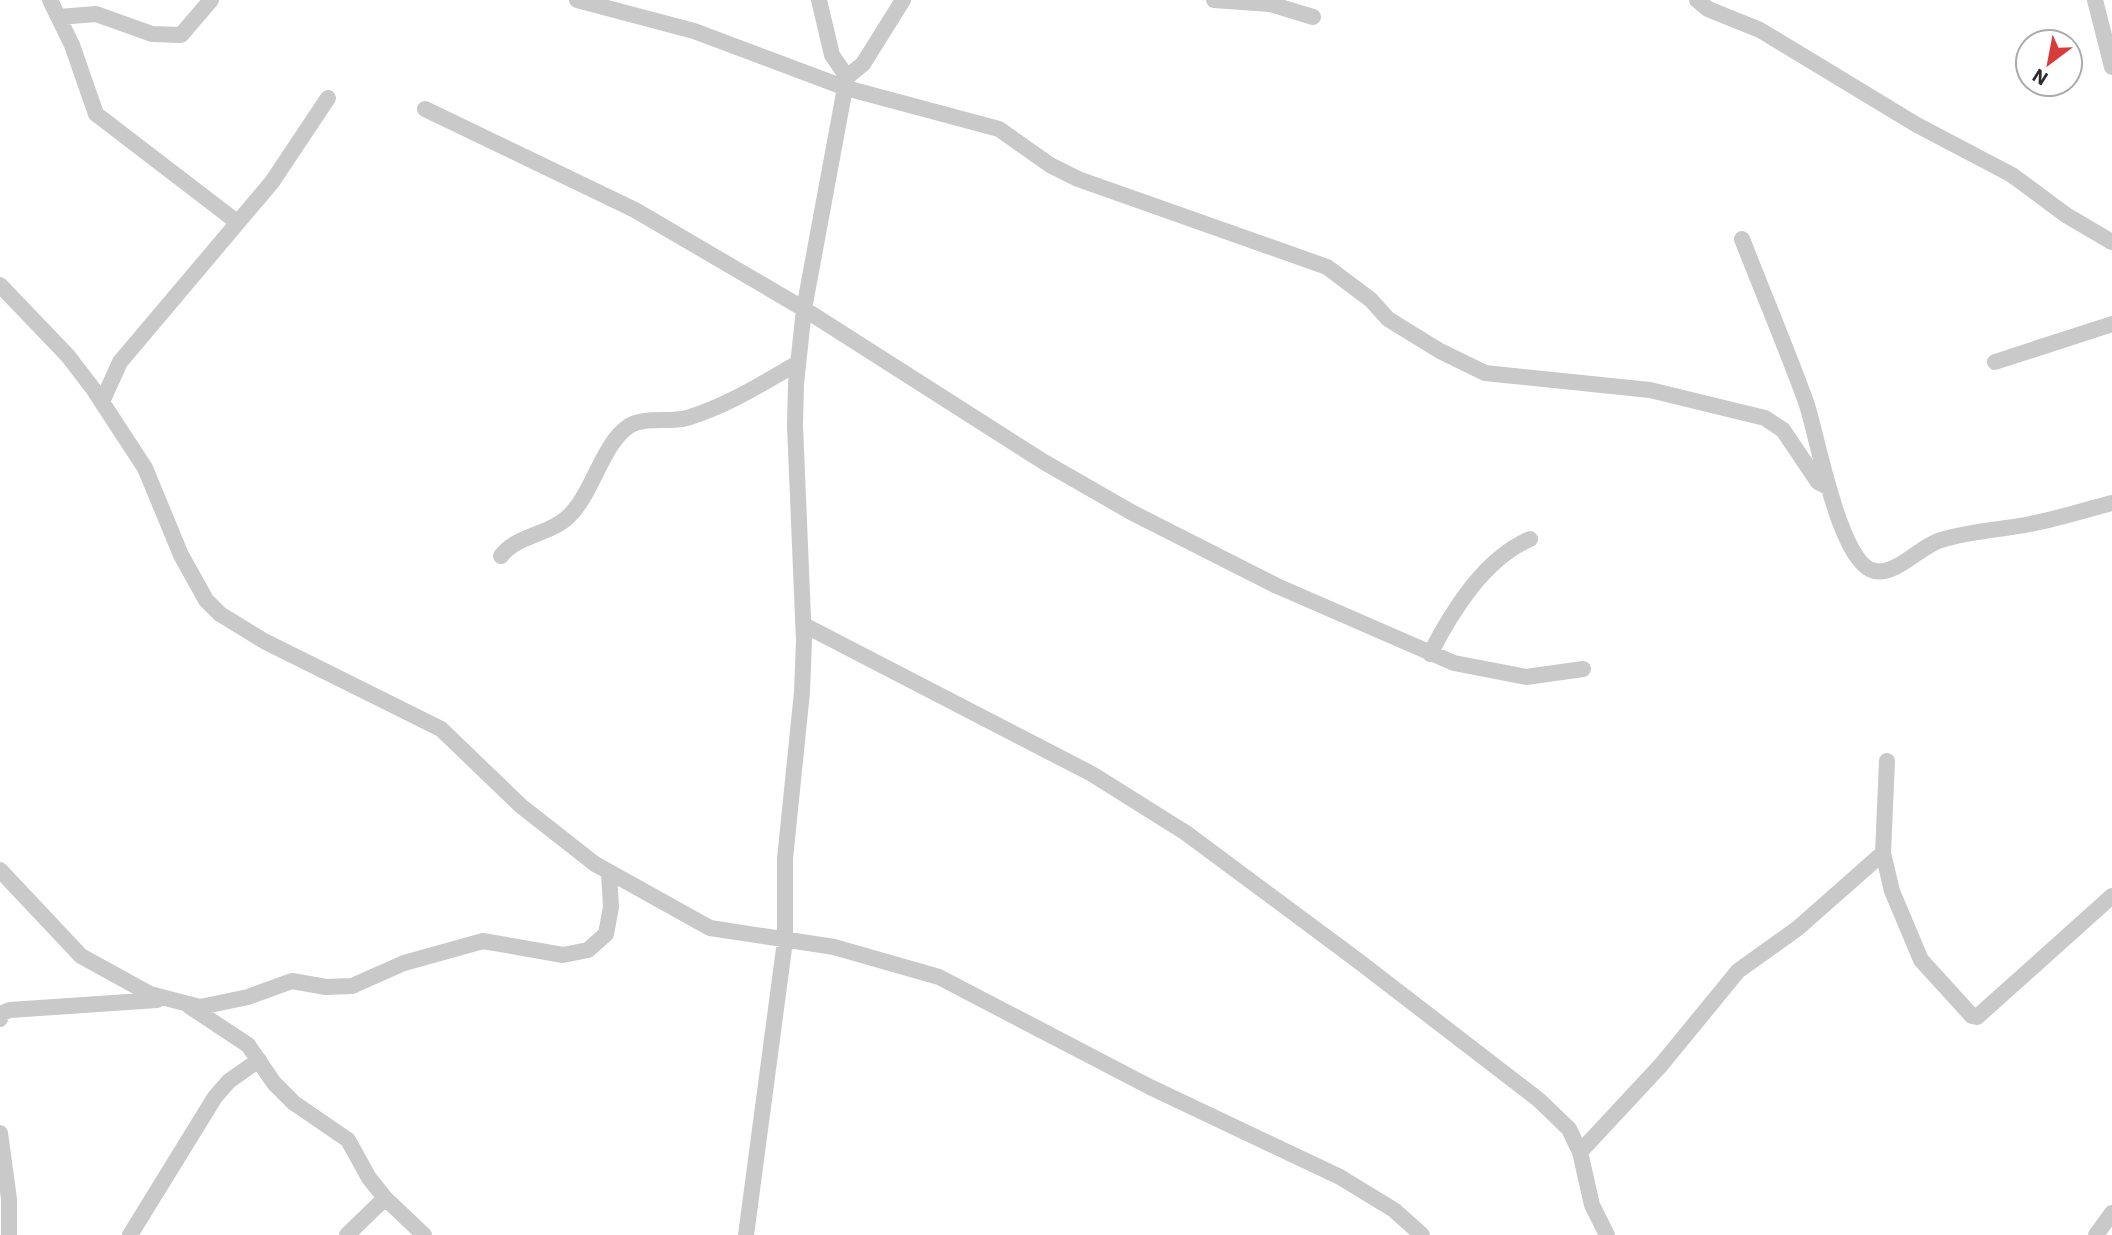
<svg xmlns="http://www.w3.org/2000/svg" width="2112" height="1235" viewBox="0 0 2112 1235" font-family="'IBM Plex Sans',sans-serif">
<rect width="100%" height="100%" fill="#fff"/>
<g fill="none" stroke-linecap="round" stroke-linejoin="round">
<path stroke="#c9c9c9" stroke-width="16" d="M 50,0 L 72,45 L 96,114 L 237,222
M 577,0 L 694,31 L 846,88 L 999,129 L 1050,165 L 1078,179 L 1327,267 L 1371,300 L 1388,319 L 1440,351 L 1485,373 L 1650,390 L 1765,418 L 1783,430 L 1818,482 L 1828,487
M 819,0 L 832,55 L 847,77
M 1214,0 L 1270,4 L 1313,17
M 1697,0 L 1708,9 L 1760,30 L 1917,125 L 2012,175 L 2066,215 L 2112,242
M 2095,0 L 2112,67
M 59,17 L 96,14 L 152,34 L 181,35 L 211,0
M 425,109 L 635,210 L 804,309 L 1044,462 L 1131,512 L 1277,586 L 1454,663 L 1526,677 L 1583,669
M 1742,239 C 1763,293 1786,347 1806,402 C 1817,433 1839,565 1875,571 C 1897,575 1920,546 1941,540 C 1970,531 2000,530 2030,524 C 2057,519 2085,510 2112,503
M 0,285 L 68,356 L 94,390 L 145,468 L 181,555 L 206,600 L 220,614 L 264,641 L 441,729 L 521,806 L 595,864 L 710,928 L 834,947 L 939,977 L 1150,1087 L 1340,1177 L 1394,1210 L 1422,1235
M 1995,362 L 2112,324
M 102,402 L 120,362 L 272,182 L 328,98
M 501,556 C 516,535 550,535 569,516 C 593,493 602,444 629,426 C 645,416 669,423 687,418 C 727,406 763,383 798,363
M 804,625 L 1092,774 L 1186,833 L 1357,960 L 1539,1100 L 1569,1129 L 1580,1152 L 1592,1205 L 1607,1235
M 1430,654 C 1452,611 1484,559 1530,539
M 1887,761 L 1883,853 L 1892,891 L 1921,960 L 1972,1016 L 1977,1017 L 2112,896
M 0,870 L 81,956 L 150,994 L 200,1007 L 248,997 L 292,981 L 326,987 L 352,986 L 404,963 L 483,941 L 563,955 L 588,950 L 606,934 L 611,907 L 609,873
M 189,1006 L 248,1045 L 274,1083 L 294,1103 L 348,1140 L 369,1178 L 385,1198 L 424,1235
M 0,1019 L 2,1013 L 10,1010 L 157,1000
M 0,1133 L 9,1199 L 9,1235
M 1580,1152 L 1661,1065 L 1738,971 L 1798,928 L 1883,853
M 130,1235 L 215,1097 L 229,1081 L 259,1060
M 347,1235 L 385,1198
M 746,1235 L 785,941 L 785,859 L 802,692 L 804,641 L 795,426 L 796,384 L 804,309 L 847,77 L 863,64 L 903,0
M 2096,1235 L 2112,1213"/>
</g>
<g transform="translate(2049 63) rotate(212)"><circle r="33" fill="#ffffff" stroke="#ababab" stroke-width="2"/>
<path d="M0-5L12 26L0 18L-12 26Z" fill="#d63c3a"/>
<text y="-10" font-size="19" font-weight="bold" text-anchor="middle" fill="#2c2c2c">N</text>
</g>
</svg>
